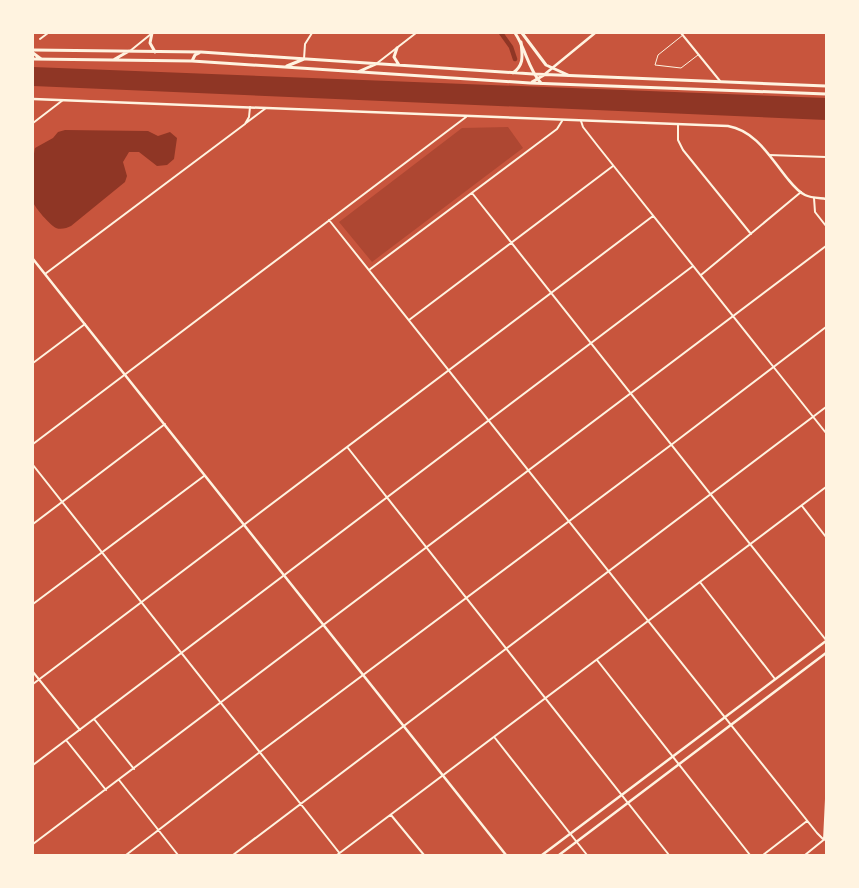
<svg xmlns="http://www.w3.org/2000/svg" width="859" height="888" viewBox="0 0 859 888" font-family="'Libre Baskerville',serif">
<rect width="100%" height="100%" fill="#c8553d"/>
<path fill="#ae4732" d="M 508,127 L 523,148 L 372,262 L 339,222 L 462,128 Z"/>
<path fill="#8f3625" d="M 33,67 L 826,98 L 826,120 L 33,86 Z
M 65,130 L 148,131 L 158,136 L 170,132 L 177,138 L 174,159 L 167,165 L 157,166 L 139,152 L 129,152 L 123,162 L 127,176 L 125,182 L 71,226 C 67,228 61,230 56,228 C 50,225 35,208 33,202 C 30,193 33,157 35,148 L 53,138 L 58,132 Z"/>
<g fill="none" stroke-linecap="round" stroke-linejoin="round">
<path stroke="#8f3625" stroke-width="4.5" d="M 501,33 L 511,47 L 515,59"/>
<path stroke="#fff3e0" stroke-width="1" d="M 683,35 L 658,55 L 655,65 L 681,68 L 698,55"/>
<path stroke="#fff3e0" stroke-width="2" d="M 681,33 L 720,81
M 40,39 L 48,33
M 130,51 L 151,34
M 304,59 L 305,44 L 312,33
M 376,64 L 416,33
M 581,121 L 583,127 L 597,145 L 826,433
M 33,123 L 63,100
M 246,123 L 266,108
M 678,124 L 678,140 L 683,150 L 751,234
M 769,155 L 826,157
M 472,193 L 826,640
M 814,198 L 815,212 L 826,226
M 329,220 L 817,833 L 824,840
M 369,270 L 557,129 L 562,121
M 45,274 L 245,124 L 249,117 L 250,107
M 701,275 L 801,192
M 409,320 L 613,166
M 33,363 L 85,324
M 33,444 L 466,117
M 348,448 L 669,855
M 33,465 L 341,855
M 802,506 L 826,537
M 33,524 L 165,424
M 700,582 L 775,679
M 33,604 L 204,476
M 597,660 L 750,855
M 33,672 L 80,730
M 33,684 L 653,216
M 94,719 L 134,769
M 495,738 L 587,855
M 66,740 L 106,790
M 33,765 L 693,266
M 119,780 L 178,855
M 391,815 L 424,855
M 824,840 L 826,799
M 33,844 L 826,246
M 126,855 L 260,752 L 671,445 L 826,327
M 233,855 L 826,407
M 337,855 L 826,487
M 763,855 L 807,821
M 805,855 L 826,838"/>
<path stroke="#fff3e0" stroke-width="2.5" d="M 33,99 L 728,126 C 756,131 770,157 787,178 C 792,184 797,191 805,195 C 811,198 819,198 826,199
M 33,259 L 506,855
M 542,855 L 826,641
M 559,855 L 826,653"/>
<path stroke="#fff3e0" stroke-width="2.5" d="M 545,74 L 595,33"/>
<path stroke="#fff3e0" stroke-width="3" d="M 515,33 C 526,49 528,69 541,83
M 522,33 L 546,65 L 568,75"/>
<path stroke="#fff3e0" stroke-width="3" d="M 152,33 L 150,43 L 155,52
M 397,48 L 394,57 L 399,65
M 33,50 L 201,52 L 533,74 L 826,86
M 33,53 L 41,59
M 33,59 L 192,61 L 530,83 L 826,94
M 115,59 L 129,51
M 192,61 L 195,55 L 199,53
M 287,66 L 304,59
M 360,71 L 376,64
M 513,73 C 525,64 522,55 521,42
M 532,82 L 544,75"/>
</g>
<rect width="859" height="888" fill="none" stroke="#fff3e0" stroke-width="68"/>
</svg>
